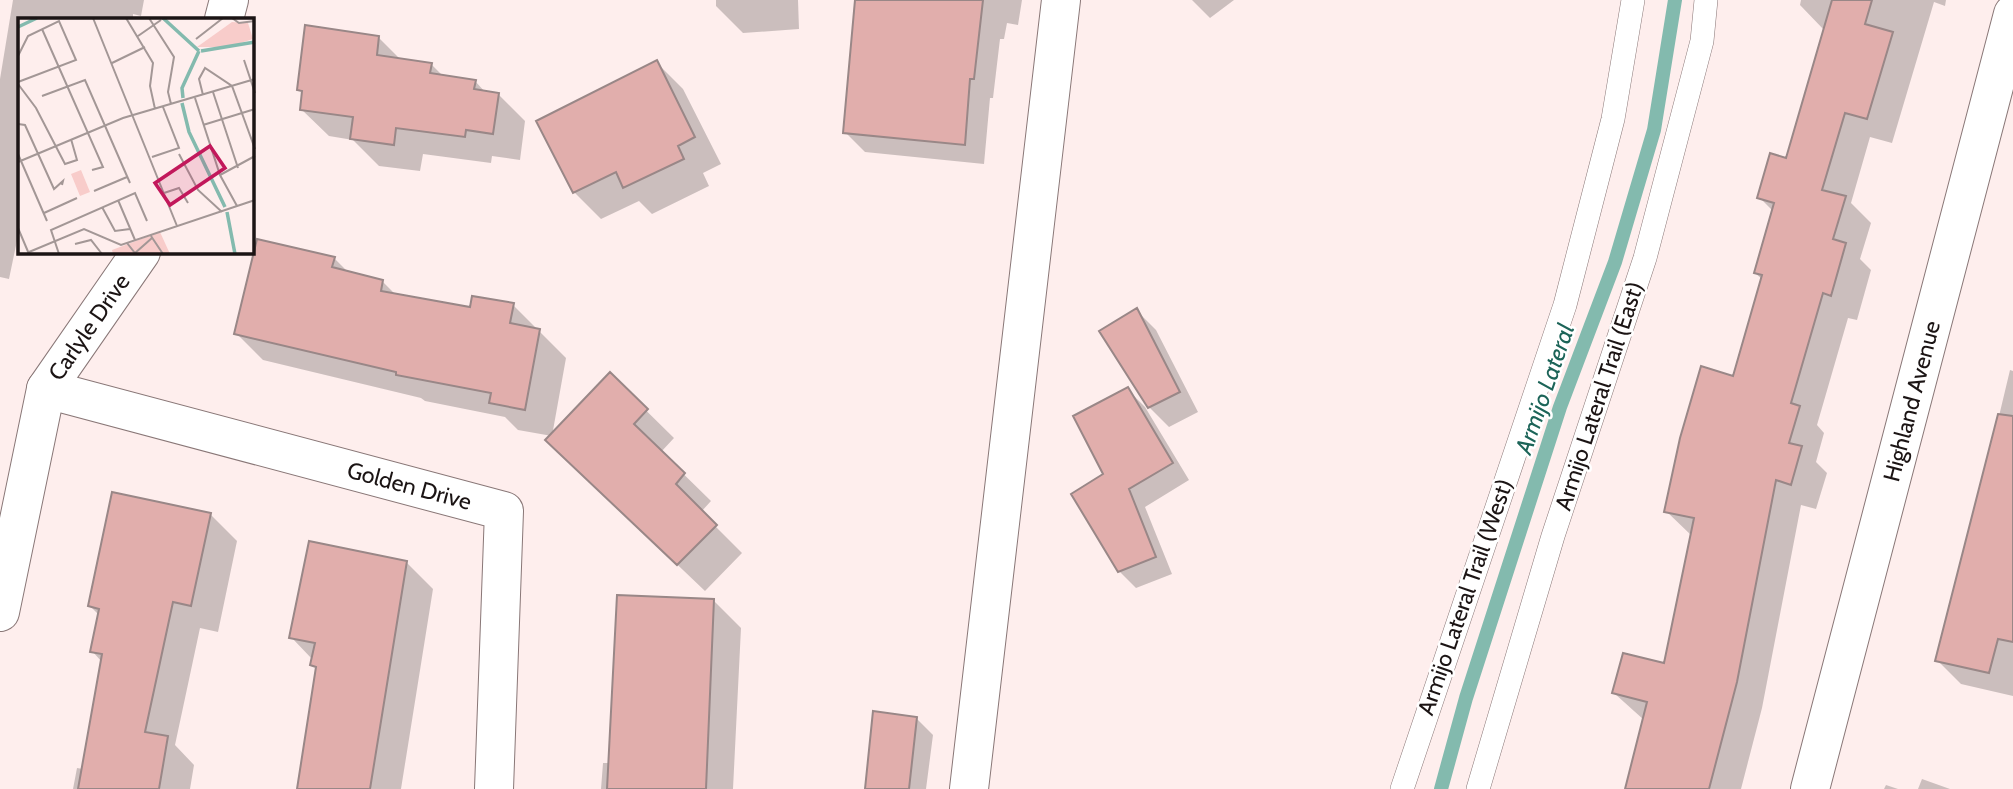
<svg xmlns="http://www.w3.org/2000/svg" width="2013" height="789" viewBox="0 0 2013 789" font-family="Cabin,sans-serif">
<rect width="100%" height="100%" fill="#feeeed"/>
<path fill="#0003" d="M 13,0 L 144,0 L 141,16 L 133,14 L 133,19 L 19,19 L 19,231 L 9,279 L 0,277 L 0,79 Z
M 716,0 L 798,0 L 799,29 L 743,33 L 716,6 Z
M 858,0 L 1022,0 L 1018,25 L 1007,23 L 1004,39 L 1000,39 L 993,98 L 990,98 L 984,164 L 865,152 L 845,132 L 852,64 L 849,62 Z
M 1192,0 L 1234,0 L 1210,18 Z
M 1801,0 L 1946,0 L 1945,6 L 1934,2 L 1892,143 L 1870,137 L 1851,203 L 1871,223 L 1860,259 L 1871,270 L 1857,320 L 1848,318 L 1817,425 L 1824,433 L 1816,462 L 1827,473 L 1816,509 L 1801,505 L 1762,708 L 1741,789 L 1626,789 L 1644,720 L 1614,693 L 1665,665 L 1692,536 L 1666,511 L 1734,378 L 1763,280 L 1755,273 L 1773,211 L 1759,197 L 1787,160 L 1825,31 L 1800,5 Z
M 378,37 L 401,60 L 431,64 L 444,77 L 475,81 L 486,93 L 498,94 L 525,121 L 520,160 L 492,156 L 491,163 L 423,154 L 420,171 L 379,166 L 353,140 L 329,136 L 301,109 L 303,94 L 299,89 Z
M 656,62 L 683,89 L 721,164 L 703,173 L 709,186 L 652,214 L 639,201 L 601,219 L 574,192 L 539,121 Z
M 334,258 L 349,273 L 382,281 L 396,295 L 471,309 L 513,305 L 566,358 L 552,436 L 518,430 L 505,417 L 425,401 L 421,398 L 263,360 L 236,333 Z
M 1136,310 L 1156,330 L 1198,412 L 1169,427 L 1149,407 L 1102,332 Z
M 2010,370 L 2013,371 L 2013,696 L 1961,684 L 1937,660 L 1969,542 Z
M 610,375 L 674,438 L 661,452 L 711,501 L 701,512 L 742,553 L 705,591 L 575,467 Z
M 1128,390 L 1145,407 L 1189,480 L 1145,507 L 1172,574 L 1136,588 L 1119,571 Z
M 210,514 L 237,541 L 218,632 L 200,628 L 175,745 L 194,765 L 190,789 L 73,789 L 77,768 L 83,769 L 102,662 L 92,651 L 99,615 L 90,606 Z
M 406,562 L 433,589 L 401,789 L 301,789 L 318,670 L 312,664 L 313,660 L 291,637 Z
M 714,601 L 741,628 L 733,789 L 601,789 L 603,763 L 610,763 Z
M 917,719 L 933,735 L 926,789 L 867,789 Z
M 1922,779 L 1950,789 L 1918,789 Z
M 1886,785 L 1898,789 L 1884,789 Z"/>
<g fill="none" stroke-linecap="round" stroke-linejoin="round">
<path stroke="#83baae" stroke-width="14" d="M 1441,789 L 1466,698 L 1560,407 L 1615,262 L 1654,130 L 1675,0"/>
</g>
<path fill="#e1aeac" stroke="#998787" stroke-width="2" d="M 855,0 L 983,0 L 974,79 L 970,79 L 965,145 L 843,133 Z
M 1832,0 L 1872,0 L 1865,24 L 1893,32 L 1867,119 L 1845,113 L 1822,190 L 1846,196 L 1833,239 L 1846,243 L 1831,296 L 1823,293 L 1791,403 L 1800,406 L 1789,443 L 1802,446 L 1791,485 L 1776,480 L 1737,682 L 1709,789 L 1625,789 L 1647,702 L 1612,693 L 1623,653 L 1664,663 L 1694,518 L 1664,512 L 1680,438 L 1701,366 L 1733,376 L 1762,275 L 1754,273 L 1774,203 L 1757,198 L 1770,153 L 1786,158 Z
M 305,25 L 379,36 L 377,55 L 432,63 L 430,73 L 476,80 L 474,89 L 499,93 L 493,134 L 466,130 L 465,137 L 396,128 L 394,145 L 350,139 L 353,117 L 300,110 L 302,91 L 297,90 Z
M 657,60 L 695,137 L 678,146 L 684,159 L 623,188 L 616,172 L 573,193 L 536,121 Z
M 257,239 L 335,257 L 332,267 L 383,280 L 381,291 L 470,307 L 472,296 L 514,303 L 510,323 L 540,329 L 525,410 L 489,403 L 491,393 L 396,375 L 396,372 L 234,334 Z
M 1137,308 L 1180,392 L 1148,408 L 1099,331 Z
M 610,372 L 648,409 L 634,424 L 685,473 L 676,484 L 717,525 L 677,565 L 545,440 Z
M 1128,387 L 1173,463 L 1129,489 L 1156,557 L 1118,572 L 1071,494 L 1103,474 L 1073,416 Z
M 1998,414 L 2013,416 L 2013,642 L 1998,639 L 1989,673 L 1935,661 Z
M 112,492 L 211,513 L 191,606 L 173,602 L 145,732 L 168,736 L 159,789 L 78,789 L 102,654 L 90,652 L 99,609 L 88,606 Z
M 309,541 L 407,561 L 370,789 L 297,789 L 316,667 L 310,665 L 315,643 L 289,638 Z
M 617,595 L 714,599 L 706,789 L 607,789 Z
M 873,711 L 917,717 L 909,789 L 865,789 Z"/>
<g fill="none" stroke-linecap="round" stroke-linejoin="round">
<g stroke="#897777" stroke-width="24">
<path id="service" d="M 1402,789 L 1565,305 L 1613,119 L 1633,0
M 1478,789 L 1553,536 L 1645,258 L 1702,41 L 1706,0"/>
</g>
<g stroke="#897777" stroke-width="40">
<g id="minor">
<path d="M 224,19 L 229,0"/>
<path id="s1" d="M 46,389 L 504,511 L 494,789"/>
<path id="s2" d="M 0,612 L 46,389 L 141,252"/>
<path d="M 969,789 L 1061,0"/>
<path id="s3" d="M 1810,789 L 2013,14"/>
</g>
</g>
<use href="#service" stroke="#fff" stroke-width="23"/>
<use href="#minor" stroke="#fff" stroke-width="38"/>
</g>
<g text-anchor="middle" stroke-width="5" stroke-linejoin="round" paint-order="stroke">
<g font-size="23" fill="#1b1414" stroke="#fff">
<text dy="8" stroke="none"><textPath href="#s2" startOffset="303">Carlyle Drive</textPath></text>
<text transform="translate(1599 396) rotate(-72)" y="8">Armijo Lateral Trail (East)</text>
<text dy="8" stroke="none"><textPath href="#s3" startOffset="401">Highland Avenue</textPath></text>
<text dy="8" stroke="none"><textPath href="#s1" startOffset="376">Golden Drive</textPath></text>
<text transform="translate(1465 597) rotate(-71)" y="8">Armijo Lateral Trail (West)</text>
</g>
<g font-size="24" font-style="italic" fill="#1c6458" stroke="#fff">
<text transform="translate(1545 389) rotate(-71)" y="8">Armijo Lateral</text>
</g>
</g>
<g transform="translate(18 18)">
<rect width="236" height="236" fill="#feeeed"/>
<path d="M 214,4 L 230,5 L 235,21 L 210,29 L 179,29 ZM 63,152 L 72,174 L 62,178 L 53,156 ZM 142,214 L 152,236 L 95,236 L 94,232 Z" fill="#f8ccca"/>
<path fill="none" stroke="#83baae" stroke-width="3.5" d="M 145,0 L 181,33M 0,9 L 19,0M 183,33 L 237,24M 165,80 L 164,70 L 181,33M 164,85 L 171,114 L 207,189M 209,194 L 217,236"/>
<path fill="none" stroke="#a39796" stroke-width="2" d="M 75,0 L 159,208M 108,0 L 135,45 L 132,68 L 137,91M 131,0 L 156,39 L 150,74 L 153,86M 214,0 L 221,5 L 237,3M 24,11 L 85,149 L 74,152M 120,18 L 143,2M 178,21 L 205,0M 0,38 L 10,18 L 41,3 L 58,42 L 0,64M 226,42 L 237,75M 94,45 L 127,29M 0,66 L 18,90 L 47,146 L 59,142 L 53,121M 195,74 L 220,150M 185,77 L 181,61 L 187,50 L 214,68 L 237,131M 24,78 L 67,62 L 112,165M 177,80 L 202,157 L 219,188M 0,106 L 7,107 L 36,171 L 45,163 L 44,167M 185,107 L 237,91M 0,136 L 29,203M 161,136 L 180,172 L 204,194M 134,139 L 161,130 L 145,89M 0,144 L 105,100 L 237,61M 202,157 L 237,138M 76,173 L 109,159M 146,175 L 161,170 L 170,185M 100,182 L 117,222M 84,189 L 97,213 L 112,211M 26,195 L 59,180M 0,210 L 11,236M 133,218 L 145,236M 109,225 L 117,235 L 134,220M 57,226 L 73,222 L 84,236M 11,234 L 66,211 L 103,227 L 237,182M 41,236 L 33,212 L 117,175 L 129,203"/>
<path fill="#c2185b" fill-opacity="0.15" stroke="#c2185b" stroke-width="3.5" d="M 192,128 L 207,150 L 152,187 L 137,165 Z"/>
<rect width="236" height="236" fill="none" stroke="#1b1414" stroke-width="3.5"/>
</g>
</svg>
